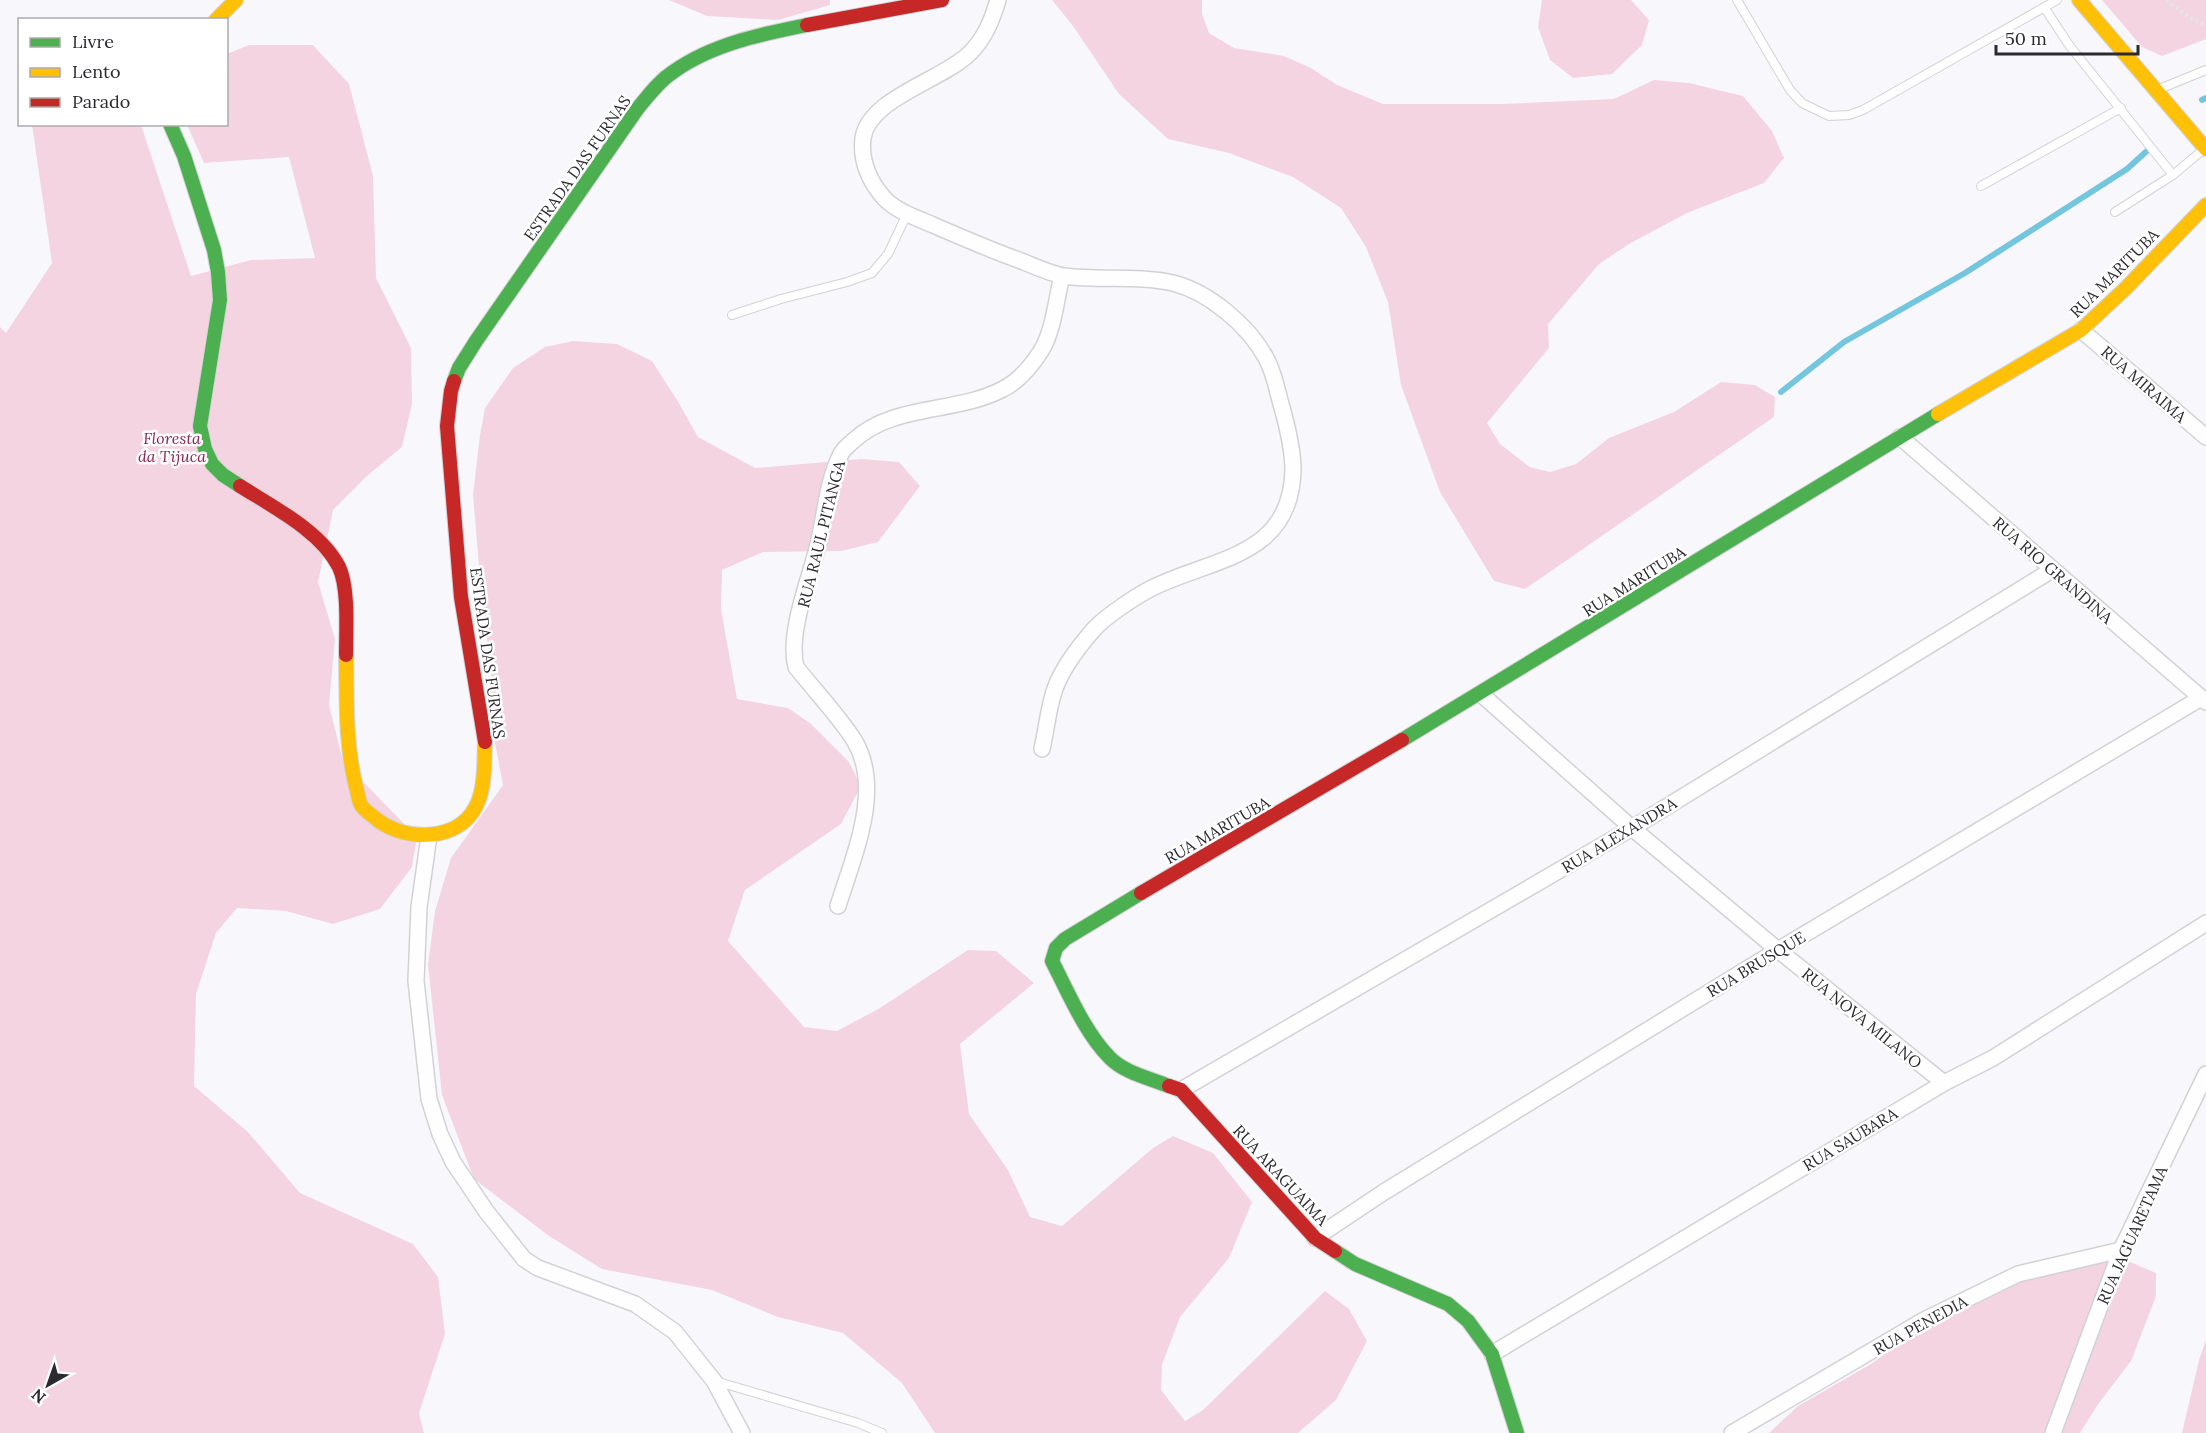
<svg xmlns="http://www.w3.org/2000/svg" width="2206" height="1433" viewBox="0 0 2206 1433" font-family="Lora,serif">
<rect width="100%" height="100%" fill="#f8f8fc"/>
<path fill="#f5d4e2" d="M 669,0 L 830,0 L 830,5 L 778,20 L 707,16 Z
M 1052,0 L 1202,0 L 1202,14 L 1209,33 L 1234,48 L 1284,56 L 1311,68 L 1337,85 L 1383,104 L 1501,104 L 1614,99 L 1654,80 L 1689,83 L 1743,96 L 1772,131 L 1784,158 L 1764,183 L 1687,213 L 1629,244 L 1599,264 L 1548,324 L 1549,348 L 1487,423 L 1500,444 L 1530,467 L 1550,472 L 1576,464 L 1609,438 L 1674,412 L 1721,382 L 1755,385 L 1775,397 L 1774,417 L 1525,589 L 1494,581 L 1440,492 L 1401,385 L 1388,302 L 1366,247 L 1341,208 L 1293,177 L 1229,153 L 1168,139 L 1119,94 L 1073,26 Z
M 1542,0 L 1631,0 L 1649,20 L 1642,45 L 1612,74 L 1573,78 L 1550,60 L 1538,27 Z
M 2102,0 L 2206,0 L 2206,39 L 2162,56 L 2142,47 Z
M 249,45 L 313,45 L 349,84 L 373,176 L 376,278 L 411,348 L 412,404 L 402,447 L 368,475 L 333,510 L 318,582 L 335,639 L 329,705 L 343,761 L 417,837 L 412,867 L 380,909 L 333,924 L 286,911 L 237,908 L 216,933 L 196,994 L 194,1086 L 248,1132 L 300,1193 L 413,1244 L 438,1277 L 445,1334 L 419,1413 L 424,1433 L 0,1433 L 0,327 L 6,333 L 52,263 L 32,125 L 141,125 L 191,276 L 251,260 L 315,258 L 289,157 L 204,163 L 188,127 L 189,125 L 226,124 L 227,54 Z
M 573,341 L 617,344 L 652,361 L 677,400 L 698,437 L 755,468 L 861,459 L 899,462 L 920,486 L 878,542 L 841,551 L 763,552 L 722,570 L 721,609 L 737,699 L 788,708 L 810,723 L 849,762 L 861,786 L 841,824 L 745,890 L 728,941 L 804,1027 L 837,1031 L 880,1008 L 968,950 L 996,951 L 1034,983 L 960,1044 L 969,1114 L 1008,1170 L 1030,1217 L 1062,1226 L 1153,1148 L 1173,1136 L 1213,1153 L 1252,1202 L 1229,1258 L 1180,1317 L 1162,1365 L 1161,1390 L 1185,1421 L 1203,1410 L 1325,1291 L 1349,1309 L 1367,1341 L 1336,1400 L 1298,1433 L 935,1433 L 902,1383 L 843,1333 L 778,1317 L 712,1290 L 602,1269 L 549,1236 L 474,1179 L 442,1095 L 428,965 L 435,911 L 451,858 L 503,785 L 492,727 L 491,666 L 483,613 L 473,495 L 480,435 L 485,408 L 513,368 L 545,347 Z
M 2100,1249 L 2156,1273 L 2156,1296 L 2131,1361 L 2099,1403 L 2080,1433 L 1769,1433 L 1798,1406 L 1871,1364 L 1948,1308 L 1983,1296 Z
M 2206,1340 L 2206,1433 L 2182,1433 L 2199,1360 Z"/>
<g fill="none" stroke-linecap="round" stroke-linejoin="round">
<path stroke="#74c6df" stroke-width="6" d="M 2202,100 L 2206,98
M 1781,392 L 1844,342 L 1965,273 L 2127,169 L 2148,150"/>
<g stroke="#d2d2d6" stroke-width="10">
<path id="lane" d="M 1737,0 L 1790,90 L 1802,103 L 1829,116 L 1849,115 L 1863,110 L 2057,0
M 2044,7 L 2069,45 L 2173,175 L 2115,212
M 2157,90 L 2206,70
M 2173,175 L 2204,149
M 1981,186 L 2121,108
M 732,315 L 781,299 L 847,282 L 872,273 L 888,254 L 907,214
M 715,1381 L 858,1423 L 882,1433"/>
</g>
<g stroke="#d2d2d6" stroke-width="18">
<path id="street" d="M 998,0 C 992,20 985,38 970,53 C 943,80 869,98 863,138 C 860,161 870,183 885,199 C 898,212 917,218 933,225 C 963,238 993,251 1024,262 C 1036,267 1051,274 1064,276 C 1100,281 1137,275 1173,283 C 1209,292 1249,326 1266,358 C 1274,372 1277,390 1281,404 C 1287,425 1293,449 1293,470 C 1291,559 1210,558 1150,589 C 1133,598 1108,615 1095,628 C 1080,645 1059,672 1053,695 C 1048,712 1046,731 1042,749
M 2081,330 L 2206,437
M 1900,437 L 2206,702
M 1481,694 L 1632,828 L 1778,950 L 1944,1083
M 429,836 L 419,907 L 416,981 L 429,1099 L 440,1134 L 453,1162 L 486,1211 L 524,1259 L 538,1268 L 635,1304 L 675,1332 L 714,1381 L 742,1433
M 838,906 C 853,857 884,789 854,740 C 838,715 815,691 796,667 C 788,636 806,588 815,556 C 825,523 825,485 841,454 C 843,449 849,445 853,441 C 894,403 956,414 1003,389 C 1019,381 1032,365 1041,351 C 1054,330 1056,299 1062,276
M 1181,1090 L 1632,828 L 2052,570
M 1315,1238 L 1384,1192 L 1778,950 L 2201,698
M 1492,1354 L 1944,1083 L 1993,1058 L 2206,923
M 1732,1433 L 1924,1320 L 2018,1274 L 2121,1250
M 2053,1433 L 2121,1250 L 2206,1074"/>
</g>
<g stroke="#d2d2d6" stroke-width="16">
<path id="fast" d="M 170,124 L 184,156 L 214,250 L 218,272 L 220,300 L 200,426 L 205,449 L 212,464 L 223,475 L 240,486
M 454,381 L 459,368 L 476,341 L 638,108 C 649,95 659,81 673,72 C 712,44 762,34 807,25
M 1402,740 L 1938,414
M 1141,893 L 1065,939 L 1056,948 L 1052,961 C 1068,992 1085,1033 1110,1058 C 1125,1073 1149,1078 1169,1086
M 1335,1251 L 1355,1264 L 1448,1304 L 1468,1321 L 1492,1354 L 1517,1433"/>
</g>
<g stroke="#d2d2d6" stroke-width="16">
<path id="slow" d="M 2079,0 L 2206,149
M 216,20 L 236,0
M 1938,414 L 2081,330 L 2126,288 L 2206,205
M 346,655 C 347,699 345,744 356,787 C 358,792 358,800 361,805 C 363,809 370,814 374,817 C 399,840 451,843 472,813 C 486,794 484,764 485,742"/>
</g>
<g stroke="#d2d2d6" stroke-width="16">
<path id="jam" d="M 807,25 L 942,0
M 454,381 L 451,391 L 447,426 L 461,597 L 485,742
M 240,486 C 273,507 321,531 339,567 C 349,588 346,631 346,655
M 1141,893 L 1402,740
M 1169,1086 L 1181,1090 L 1315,1238 L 1335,1251"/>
</g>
<path stroke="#e4e4e4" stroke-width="4" stroke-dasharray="3 3" stroke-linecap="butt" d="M 2166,0 L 2190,18 L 2206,25"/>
<use href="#lane" stroke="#fefeff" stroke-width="8"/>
<use href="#street" stroke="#fefeff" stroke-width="15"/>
<use href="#fast" stroke="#4caf50" stroke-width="14"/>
<use href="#slow" stroke="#ffc107" stroke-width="14"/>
<use href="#jam" stroke="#c62828" stroke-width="14"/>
</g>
<g text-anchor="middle" stroke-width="5" stroke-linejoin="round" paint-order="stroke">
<g font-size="16" fill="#2b2b2f" stroke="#fff">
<text transform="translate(577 168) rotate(-55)" y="6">ESTRADA DAS FURNAS</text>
<text transform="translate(2114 273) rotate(-45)" y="6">RUA MARITUBA</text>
<text transform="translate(2144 384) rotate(41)" y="6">RUA MIRAIMA</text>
<text transform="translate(821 534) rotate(-76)" y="6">RUA RAUL PITANGA</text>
<text transform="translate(2053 570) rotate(41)" y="6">RUA RIO GRANDINA</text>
<text transform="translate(1634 581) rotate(-32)" y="6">RUA MARITUBA</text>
<text transform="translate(488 653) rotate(82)" y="6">ESTRADA DAS FURNAS</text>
<text transform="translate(1217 830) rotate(-30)" y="6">RUA MARITUBA</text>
<text transform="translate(1619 835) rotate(-31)" y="6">RUA ALEXANDRA</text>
<text transform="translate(1756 964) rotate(-31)" y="6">RUA BRUSQUE</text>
<text transform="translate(1862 1018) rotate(39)" y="6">RUA NOVA MILANO</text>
<text transform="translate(1850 1139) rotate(-31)" y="6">RUA SAUBARA</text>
<text transform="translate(1281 1175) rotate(47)" y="6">RUA ARAGUAIMA</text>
<text transform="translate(2132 1235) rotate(-66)" y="6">RUA JAGUARETAMA</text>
<text transform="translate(1920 1325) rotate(-29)" y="6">RUA PENEDIA</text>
</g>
<g font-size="16" font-style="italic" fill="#882454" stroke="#fff">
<text x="172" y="444">Floresta<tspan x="172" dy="18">da Tijuca</tspan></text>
</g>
</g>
<rect x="18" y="18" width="210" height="108" fill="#ffffff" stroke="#aaaaac" stroke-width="1.5"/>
<rect x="30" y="38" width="30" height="9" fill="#4caf50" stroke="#aaaaac" stroke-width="1.5"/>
<text x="72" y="48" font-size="18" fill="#2b2b2f">Livre</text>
<rect x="30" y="68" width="30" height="9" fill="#ffc107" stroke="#aaaaac" stroke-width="1.5"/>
<text x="72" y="78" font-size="18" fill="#2b2b2f">Lento</text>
<rect x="30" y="98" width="30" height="9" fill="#c62828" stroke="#aaaaac" stroke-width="1.5"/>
<text x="72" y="108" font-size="18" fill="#2b2b2f">Parado</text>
<g transform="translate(48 1385) rotate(220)" stroke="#ffffff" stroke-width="4.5" paint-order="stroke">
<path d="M0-4.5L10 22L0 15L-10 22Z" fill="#2b2b2f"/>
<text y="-9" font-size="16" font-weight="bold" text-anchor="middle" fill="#2b2b2f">N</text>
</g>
<path d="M1996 45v9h142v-9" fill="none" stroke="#2b2b2f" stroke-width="3"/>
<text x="2005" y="45" font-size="18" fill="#2b2b2f" stroke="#ffffff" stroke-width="4.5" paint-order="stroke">50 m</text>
</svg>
